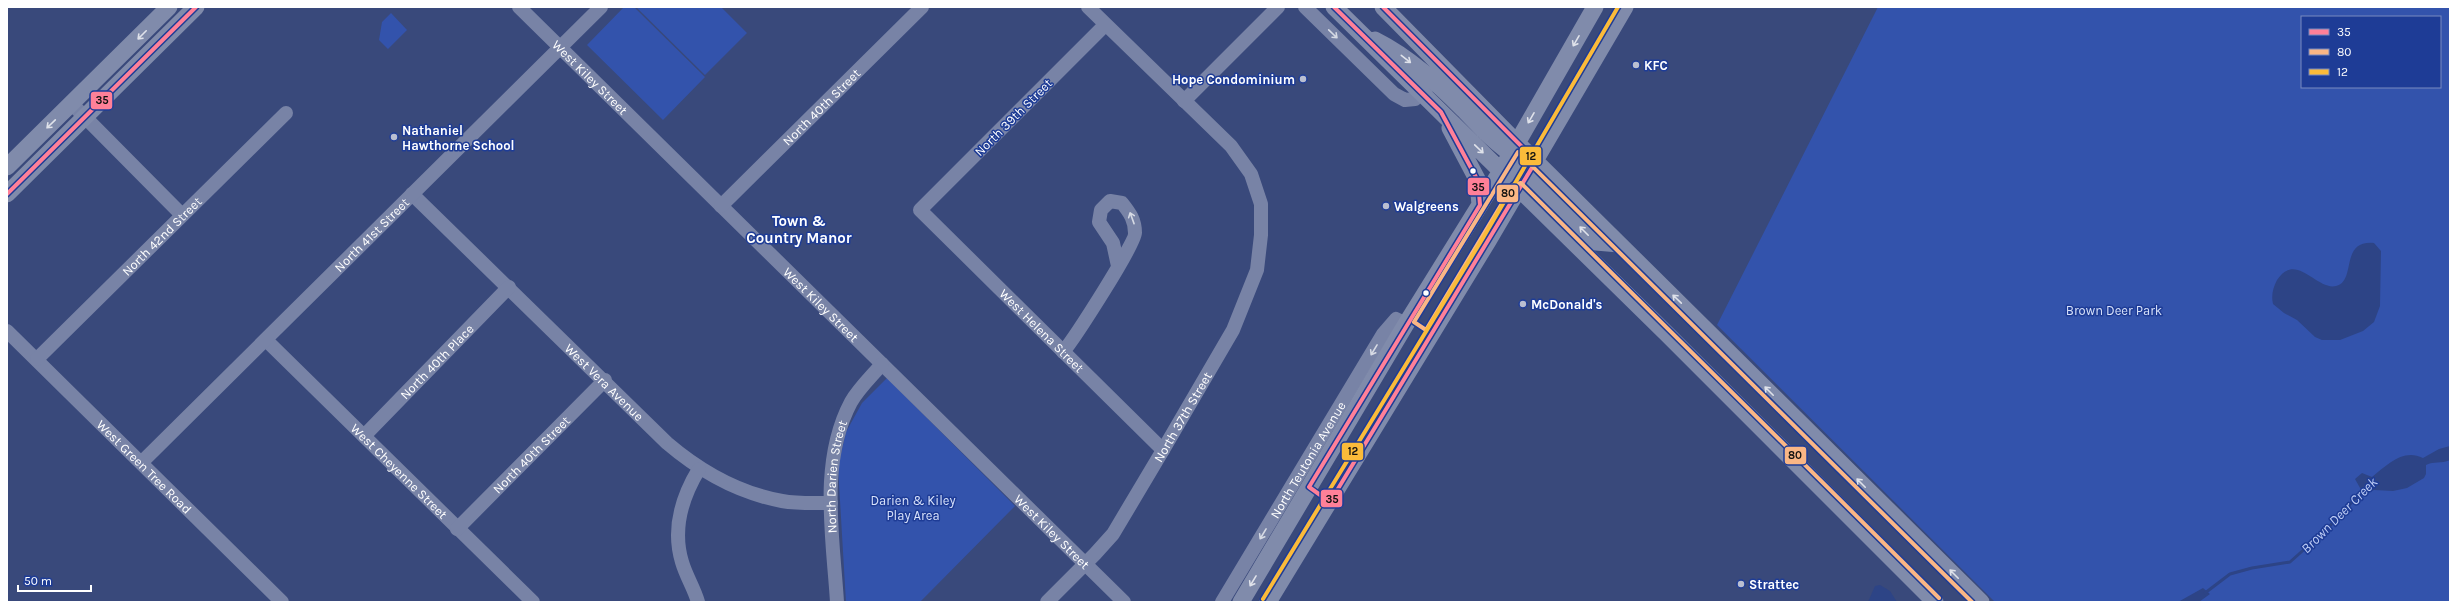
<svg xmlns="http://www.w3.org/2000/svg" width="2457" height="609" viewBox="0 0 2457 609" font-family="Karla,sans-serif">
<rect width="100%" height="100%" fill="#39497b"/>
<path fill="#3353ac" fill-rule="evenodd" d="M 624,7 L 634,7 L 705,77 L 663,120 L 587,45 Z
M 636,7 L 721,7 L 747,33 L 705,75 Z
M 1878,7 L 2450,7 L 2450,602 L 1995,602 L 1717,325 ZM 2302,17 L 2440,17 L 2440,87 L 2302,87 Z
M 391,13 L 407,30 L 388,49 L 379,40 L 382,22 Z
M 887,378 L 1015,506 L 920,602 L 846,602 L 838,467 L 846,432 L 862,403 Z"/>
<path fill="#2d4486" d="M 2374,243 L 2381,251 L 2380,306 L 2374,322 L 2363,331 L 2340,340 L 2322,340 L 2315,337 L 2297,320 L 2284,313 L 2273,304 C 2271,295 2273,288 2277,280 C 2296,251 2317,291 2336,286 C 2357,281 2339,240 2374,243 Z
M 2450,446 L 2450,460 C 2441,464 2434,461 2426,465 L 2426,474 L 2424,478 L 2407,488 L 2393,491 L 2374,490 L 2364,495 L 2355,479 L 2362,473 L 2372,477 C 2387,465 2403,448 2423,458 L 2439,449 Z
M 1880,585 L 1890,591 L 1897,602 L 1868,602 L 1875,586 Z
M 2203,588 L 2210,594 L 2199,602 L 2178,602 Z"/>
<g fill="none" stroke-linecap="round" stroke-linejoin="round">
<path stroke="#2d4486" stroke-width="3" d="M 2205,593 L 2230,574 L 2252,568 L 2290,562 L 2327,529 L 2364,489"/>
<g stroke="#7883a6" stroke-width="14">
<path id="s1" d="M 519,7 L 1124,602"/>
<path d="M 1305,7 L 1394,94 L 1405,100 L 1415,99 L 1428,86"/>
<path id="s2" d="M 1105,25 L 920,210 L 1163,450"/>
<path d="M 1184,101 L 1278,7"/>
<path d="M 72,104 L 182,215"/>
<path id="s3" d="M 412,194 L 667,443 C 701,472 738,493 782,501 C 798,504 815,503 831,503"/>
<path id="s4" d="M 721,206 L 922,7"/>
<path id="s5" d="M 7,331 L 282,602"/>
<path id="s6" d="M 266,340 L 533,602"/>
<path d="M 1063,352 C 1074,339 1136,243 1135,233 C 1135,220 1130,213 1122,203 L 1110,201 L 1101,210 L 1099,222 L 1113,243 L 1118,266"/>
<path id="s7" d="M 37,359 L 286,113"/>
<path id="s8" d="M 364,436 L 509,287"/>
<path id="s9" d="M 142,462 L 601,7"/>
<path id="s10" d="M 457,529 L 605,380"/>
<path d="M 698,602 C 694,588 686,576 682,562 C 672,529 682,497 699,469"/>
<path id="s11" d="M 837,602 C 833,537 819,462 851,402 C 859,388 872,376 882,364"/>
<path id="s12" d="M 1047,602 L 1095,554 L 1113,534 L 1163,450 L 1233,330 L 1257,270 L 1261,235 L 1261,204 L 1251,174 L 1231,146 L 1088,7"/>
<path id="s13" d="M 1222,602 L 1383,334 L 1396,319 L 1406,324"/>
</g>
<path stroke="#808bab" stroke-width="17" d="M 1334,7 L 1667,334 L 1935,602
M 1383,7 L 1516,142 L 1981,602
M 1375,40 C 1409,57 1437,83 1464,110 C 1481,128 1498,146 1519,159
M 1450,128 L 1478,181 L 1480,205
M 7,167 L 169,7
M 1515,174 L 1533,181 L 1540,187 L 1596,242 L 1619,244
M 7,194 L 196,7
M 1241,602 L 1406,324 L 1501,171 L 1595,7
M 1268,602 L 1488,241 L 1625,7"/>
<g stroke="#1e3c96" stroke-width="7">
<path id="bus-1" d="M 1334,7 L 1441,112 L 1478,181 L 1480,205 L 1309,487 L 1330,502 L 1536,161 L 1383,7
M 7,194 L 196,7"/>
</g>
<g stroke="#1e3c96" stroke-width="7">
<path id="bus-2" d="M 1939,598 L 1521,183 L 1513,185 L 1426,330 L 1414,322 L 1518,152 L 1972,602"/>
</g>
<g stroke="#1e3c96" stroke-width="7">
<path id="bus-3" d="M 1263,599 L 1483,238 L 1618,7"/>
</g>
<use href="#bus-1" stroke="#ff8098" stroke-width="4"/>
<use href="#bus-2" stroke="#fab685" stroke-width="4"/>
<use href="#bus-3" stroke="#fbbb3a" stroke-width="4"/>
</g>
<defs><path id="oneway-shaft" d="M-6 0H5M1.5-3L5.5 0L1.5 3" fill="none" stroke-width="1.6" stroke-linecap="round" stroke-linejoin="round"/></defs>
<g stroke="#d6dae4">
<use href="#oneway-shaft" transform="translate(1333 34) rotate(44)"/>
<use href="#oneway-shaft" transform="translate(1132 218) rotate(-110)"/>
<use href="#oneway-shaft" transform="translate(1374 350) rotate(121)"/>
<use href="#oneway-shaft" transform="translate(1263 534) rotate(121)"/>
</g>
<g stroke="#dfe2ea">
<use href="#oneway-shaft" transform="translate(142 35) rotate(135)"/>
<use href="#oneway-shaft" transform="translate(1576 41) rotate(120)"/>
<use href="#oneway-shaft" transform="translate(1406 59) rotate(38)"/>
<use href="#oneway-shaft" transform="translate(1531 118) rotate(120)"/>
<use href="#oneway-shaft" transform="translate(51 124) rotate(136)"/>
<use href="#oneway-shaft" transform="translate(1479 149) rotate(44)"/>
<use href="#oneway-shaft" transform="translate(1584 231) rotate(-135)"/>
<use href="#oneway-shaft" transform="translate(1677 299) rotate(-136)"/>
<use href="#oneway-shaft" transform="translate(1769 391) rotate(-135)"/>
<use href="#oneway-shaft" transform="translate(1861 483) rotate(-135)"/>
<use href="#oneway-shaft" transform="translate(1954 574) rotate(-135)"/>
<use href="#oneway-shaft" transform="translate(1253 581) rotate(121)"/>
</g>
<g fill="#babfd1" stroke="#1e3c96" stroke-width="1.5">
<circle cx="1636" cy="65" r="4"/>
<circle cx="1303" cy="79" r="4"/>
<circle cx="394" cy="137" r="4"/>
<circle cx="1386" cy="206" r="4"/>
<circle cx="1523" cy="304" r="4"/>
<circle cx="1741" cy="584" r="4"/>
</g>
<g fill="#fff" stroke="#1e3c96" stroke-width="1.5">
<circle cx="1473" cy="171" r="3.5"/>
<circle cx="1426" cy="293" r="3.5"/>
</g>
<g text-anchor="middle" stroke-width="3" stroke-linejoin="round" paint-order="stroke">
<g font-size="13" font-weight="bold" fill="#fff" stroke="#1e3c96" text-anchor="start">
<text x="1644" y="70">KFC</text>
<text x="1295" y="84" text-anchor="end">Hope Condominium</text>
<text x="402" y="135">Nathaniel<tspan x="402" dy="15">Hawthorne School</tspan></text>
<text x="1394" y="211">Walgreens</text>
<text x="1531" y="309">McDonald's</text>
<text x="1749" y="589">Strattec</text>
</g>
<g font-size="13" fill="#fff" stroke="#1e3c96">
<text dy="5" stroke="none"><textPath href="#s1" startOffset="100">West Kiley Street</textPath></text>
<text dy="5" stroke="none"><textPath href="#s4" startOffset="141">North 40th Street</textPath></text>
<text transform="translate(1013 117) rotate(-45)" y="5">North 39th Street</text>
<text dy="5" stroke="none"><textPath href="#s9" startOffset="323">North 41st Street</textPath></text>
<text dy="5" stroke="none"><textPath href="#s7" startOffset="175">North 42nd Street</textPath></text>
<text dy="5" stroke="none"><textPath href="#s1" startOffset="424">West Kiley Street</textPath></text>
<text dy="5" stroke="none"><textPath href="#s2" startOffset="433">West Helena Street</textPath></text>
<text dy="5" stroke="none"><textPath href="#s8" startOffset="104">North 40th Place</textPath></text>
<text dy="5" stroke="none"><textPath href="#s3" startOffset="269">West Vera Avenue</textPath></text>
<text dy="5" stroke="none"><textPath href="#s12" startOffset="231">North 37th Street</textPath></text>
<text dy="5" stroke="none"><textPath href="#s10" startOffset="105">North 40th Street</textPath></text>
<text dy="5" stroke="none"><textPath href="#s13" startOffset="166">North Teutonia Avenue</textPath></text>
<text dy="5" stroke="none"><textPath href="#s5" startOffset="193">West Green Tree Road</textPath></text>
<text dy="5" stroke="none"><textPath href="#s6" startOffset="187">West Cheyenne Street</textPath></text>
<text dy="5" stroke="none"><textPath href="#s11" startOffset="126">North Darien Street</textPath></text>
<text dy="5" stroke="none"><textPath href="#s1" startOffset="748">West Kiley Street</textPath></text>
</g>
<g font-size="13" fill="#d8e2fb" stroke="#1e3c96">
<text x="2114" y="315">Brown Deer Park</text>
<text x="913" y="505">Darien &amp; Kiley<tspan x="913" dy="15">Play Area</tspan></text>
</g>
<g font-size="14" font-style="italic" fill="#becdf6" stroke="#1e3c96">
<text transform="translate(2339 515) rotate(-45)" y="5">Brown Deer Creek</text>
</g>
<g font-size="15" font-weight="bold" fill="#fff" stroke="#1e3c96">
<text x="799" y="226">Town &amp;<tspan x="799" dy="17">Country Manor</tspan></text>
</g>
</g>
<g stroke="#1e3c96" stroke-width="1.5">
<rect x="90" y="91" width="23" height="19" rx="4" fill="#ff8098"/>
<rect x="1519" y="146" width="23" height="20" rx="4" fill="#fbbb3a"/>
<rect x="1467" y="177" width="23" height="19" rx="4" fill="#ff8098"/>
<rect x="1496" y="184" width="23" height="19" rx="4" fill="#fab685"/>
<rect x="1341" y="442" width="23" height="19" rx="4" fill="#fbbb3a"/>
<rect x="1784" y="446" width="23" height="19" rx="4" fill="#fab685"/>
<rect x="1320" y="489" width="23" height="19" rx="4" fill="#ff8098"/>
</g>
<g font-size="11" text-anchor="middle" font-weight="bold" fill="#111">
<text x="102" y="104">35</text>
<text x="1531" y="160">12</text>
<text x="1478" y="191">35</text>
<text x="1508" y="197">80</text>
<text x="1353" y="455">12</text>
<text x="1795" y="459">80</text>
<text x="1332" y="503">35</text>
</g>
<rect width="2457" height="609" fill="none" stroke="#ffffff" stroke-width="16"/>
<rect x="2301" y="16" width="140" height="72" fill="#1e3c96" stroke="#788ac0"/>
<rect x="2309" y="29" width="20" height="6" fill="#ff8098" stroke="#788ac0"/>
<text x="2337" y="36" font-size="12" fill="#ffffff">35</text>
<rect x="2309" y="49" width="20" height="6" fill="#fab685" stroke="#788ac0"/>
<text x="2337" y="56" font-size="12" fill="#ffffff">80</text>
<rect x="2309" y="69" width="20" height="6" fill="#fbbb3a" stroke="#788ac0"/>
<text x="2337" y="76" font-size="12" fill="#ffffff">12</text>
<path d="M18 585v6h73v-6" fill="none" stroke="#ffffff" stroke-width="2"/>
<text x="24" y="585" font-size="12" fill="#ffffff" stroke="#1e3c96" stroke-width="3" paint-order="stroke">50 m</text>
</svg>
